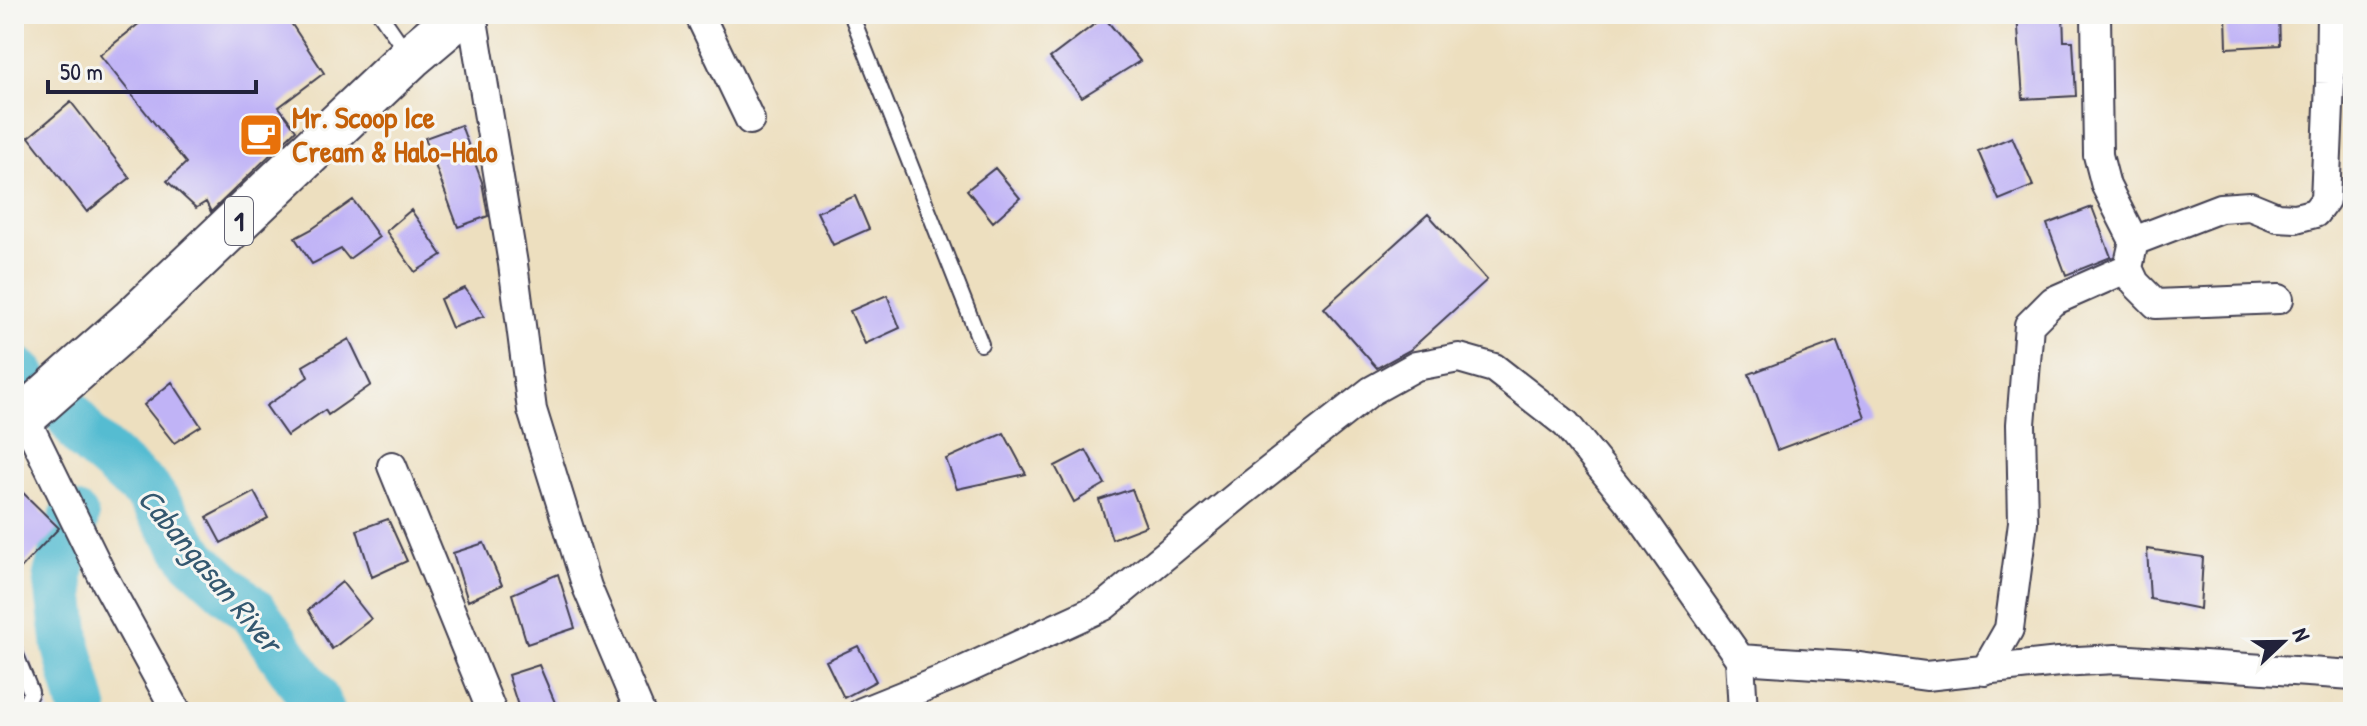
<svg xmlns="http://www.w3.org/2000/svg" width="2367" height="726" viewBox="0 0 2367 726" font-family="'Patrick Hand',sans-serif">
<rect width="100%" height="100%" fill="#f6f6f2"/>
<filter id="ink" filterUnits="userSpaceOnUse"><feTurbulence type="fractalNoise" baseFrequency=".0125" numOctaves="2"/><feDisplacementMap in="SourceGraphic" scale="16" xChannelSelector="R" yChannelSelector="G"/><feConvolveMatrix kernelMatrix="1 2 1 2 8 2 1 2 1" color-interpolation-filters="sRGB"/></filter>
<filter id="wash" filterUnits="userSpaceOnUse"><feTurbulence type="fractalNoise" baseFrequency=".006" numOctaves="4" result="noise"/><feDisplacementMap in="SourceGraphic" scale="32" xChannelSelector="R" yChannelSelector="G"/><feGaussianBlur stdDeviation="1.8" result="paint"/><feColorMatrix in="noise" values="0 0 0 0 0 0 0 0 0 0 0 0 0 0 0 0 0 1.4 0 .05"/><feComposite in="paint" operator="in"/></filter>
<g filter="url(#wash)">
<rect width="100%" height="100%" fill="#eddfbf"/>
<path fill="#d6d8f8" d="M 14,619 L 19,632 L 50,712 L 14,712 Z"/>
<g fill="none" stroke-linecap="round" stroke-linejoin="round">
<path stroke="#54bcd1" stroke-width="50" d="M 14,370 L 23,377
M 68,413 L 87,439 L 148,492 L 195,560 L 254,613 L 314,699 L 320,712
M 74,518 L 58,575 L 67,647 L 84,712"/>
</g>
<g id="blocks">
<path fill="#c0b3f6" d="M 151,14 L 285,14 L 324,73 L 279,107 L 296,130 L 211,212 L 206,202 L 196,208 L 167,181 L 186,163 L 100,55 Z
M 2017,14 L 2063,14 L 2064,41 L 2073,41 L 2076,96 L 2023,99 Z
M 2226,14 L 2279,14 L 2280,45 L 2227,48 Z
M 1104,17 L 1140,61 L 1082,97 L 1050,58 Z
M 71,102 L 130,178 L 87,212 L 29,137 Z
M 461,125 L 482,182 L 488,216 L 458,227 L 425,138 Z
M 2012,137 L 2033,186 L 1999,200 L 1978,151 Z
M 995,168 L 1020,198 L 993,222 L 967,190 Z
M 855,196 L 869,229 L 833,245 L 817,212 Z
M 353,200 L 379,237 L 349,259 L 341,249 L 312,264 L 295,238 L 312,229 Z
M 2092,207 L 2111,257 L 2066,275 L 2047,224 Z
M 411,210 L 442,255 L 415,272 L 386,231 Z
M 1428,214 L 1487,280 L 1410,350 L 1377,368 L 1324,308 Z
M 465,288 L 484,316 L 452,328 L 440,299 Z
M 887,295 L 900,328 L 865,344 L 850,311 Z
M 349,339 L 371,385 L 328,415 L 325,410 L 287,436 L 266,406 L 308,377 L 303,366 Z
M 1837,341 L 1865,417 L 1777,450 L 1749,374 Z
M 172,382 L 201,426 L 174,443 L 144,405 Z
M 1004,433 L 1026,474 L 957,489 L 946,459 Z
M 1086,450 L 1105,484 L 1074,502 L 1055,466 Z
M 14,484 L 59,528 L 14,575 Z
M 1132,489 L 1146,526 L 1112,539 L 1099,500 Z
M 254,492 L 268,518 L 221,543 L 207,517 Z
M 388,519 L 407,561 L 372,577 L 357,530 Z
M 484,543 L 502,585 L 468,601 L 453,553 Z
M 2147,549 L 2203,557 L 2200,609 L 2150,599 Z
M 558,574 L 575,628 L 527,644 L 512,594 Z
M 342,582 L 371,619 L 332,649 L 308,610 Z
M 858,646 L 876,681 L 844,698 L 826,661 Z
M 539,665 L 559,712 L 520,712 L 508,675 Z"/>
</g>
</g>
<g filter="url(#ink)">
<use href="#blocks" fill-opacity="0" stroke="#403e4f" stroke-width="2"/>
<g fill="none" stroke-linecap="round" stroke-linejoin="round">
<g stroke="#403e4f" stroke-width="18">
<path id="service" d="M 380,14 L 407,53
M 851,14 L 981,344
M 14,650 L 31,692 L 21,712"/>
</g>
<g stroke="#403e4f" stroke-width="32">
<path id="minor" d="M 472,14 L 513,264 L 532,410 L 587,587 L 640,712
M 699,14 L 750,120
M 2096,14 L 2098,155 L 2106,186 L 2134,241 L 2128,268 L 2135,283 L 2156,304 L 2279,299
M 2134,241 L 2220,208 L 2250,206 L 2277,217 L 2296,218 L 2315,213 L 2325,200 L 2330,83 L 2331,14
M 24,416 L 101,573 L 177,712
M 392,466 L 492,712
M 1740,659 L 1860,667 L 1926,676 L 2059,662 L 2116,659 L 2353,675
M 1985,671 L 2009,629 L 2023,522 L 2021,424 L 2029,325 L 2053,301 L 2128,268
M 862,712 L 954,675 L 1104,606 L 1242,492 L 1371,391 L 1416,366 L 1459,358 L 1494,368 L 1566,424 L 1637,512 L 1740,659 L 1743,712"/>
</g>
<g stroke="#403e4f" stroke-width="48">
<path id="trunk" d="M 14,425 L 133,320 L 410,57 L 461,14"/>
</g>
<use href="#service" stroke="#fff" stroke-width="14"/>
<use href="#minor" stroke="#fff" stroke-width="28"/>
<use href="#trunk" stroke="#fff" stroke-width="44"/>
</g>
</g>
<defs>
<g id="cafe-square" transform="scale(2.3)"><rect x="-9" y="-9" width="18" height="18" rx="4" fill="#e8710a" stroke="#f6f6f2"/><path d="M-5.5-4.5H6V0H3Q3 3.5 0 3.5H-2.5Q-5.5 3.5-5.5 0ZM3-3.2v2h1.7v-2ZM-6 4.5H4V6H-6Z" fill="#fff"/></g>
</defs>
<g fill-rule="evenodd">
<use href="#cafe-square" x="261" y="135"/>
</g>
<g text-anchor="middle" stroke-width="6" stroke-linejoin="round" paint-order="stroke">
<rect fill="#f6f6f2" stroke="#626272" stroke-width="2" x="225" y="197" width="28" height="48" rx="6"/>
<g font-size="28" font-weight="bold" fill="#22223b">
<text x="239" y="231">1</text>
</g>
<g font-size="30" font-weight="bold" fill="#c56008" stroke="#f6f6f2" text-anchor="start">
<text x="292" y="128">Mr. Scoop Ice<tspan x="292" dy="34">Cream &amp; Halo-Halo</tspan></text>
</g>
<g font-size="32" font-style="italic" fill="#345870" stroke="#f6f6f2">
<text transform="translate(210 570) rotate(50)" y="11">Cabangasan River</text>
</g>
</g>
<rect width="2367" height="726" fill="none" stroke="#f6f6f2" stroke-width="48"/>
<g transform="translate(2283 642) rotate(68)" stroke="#f6f6f2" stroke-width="6" paint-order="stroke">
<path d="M0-6L14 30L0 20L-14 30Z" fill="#22223b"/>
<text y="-12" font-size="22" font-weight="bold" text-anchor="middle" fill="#22223b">N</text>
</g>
<path d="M48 80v12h208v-12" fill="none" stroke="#22223b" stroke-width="4"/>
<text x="60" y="80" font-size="24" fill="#22223b" stroke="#f6f6f2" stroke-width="6" paint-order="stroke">50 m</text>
</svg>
